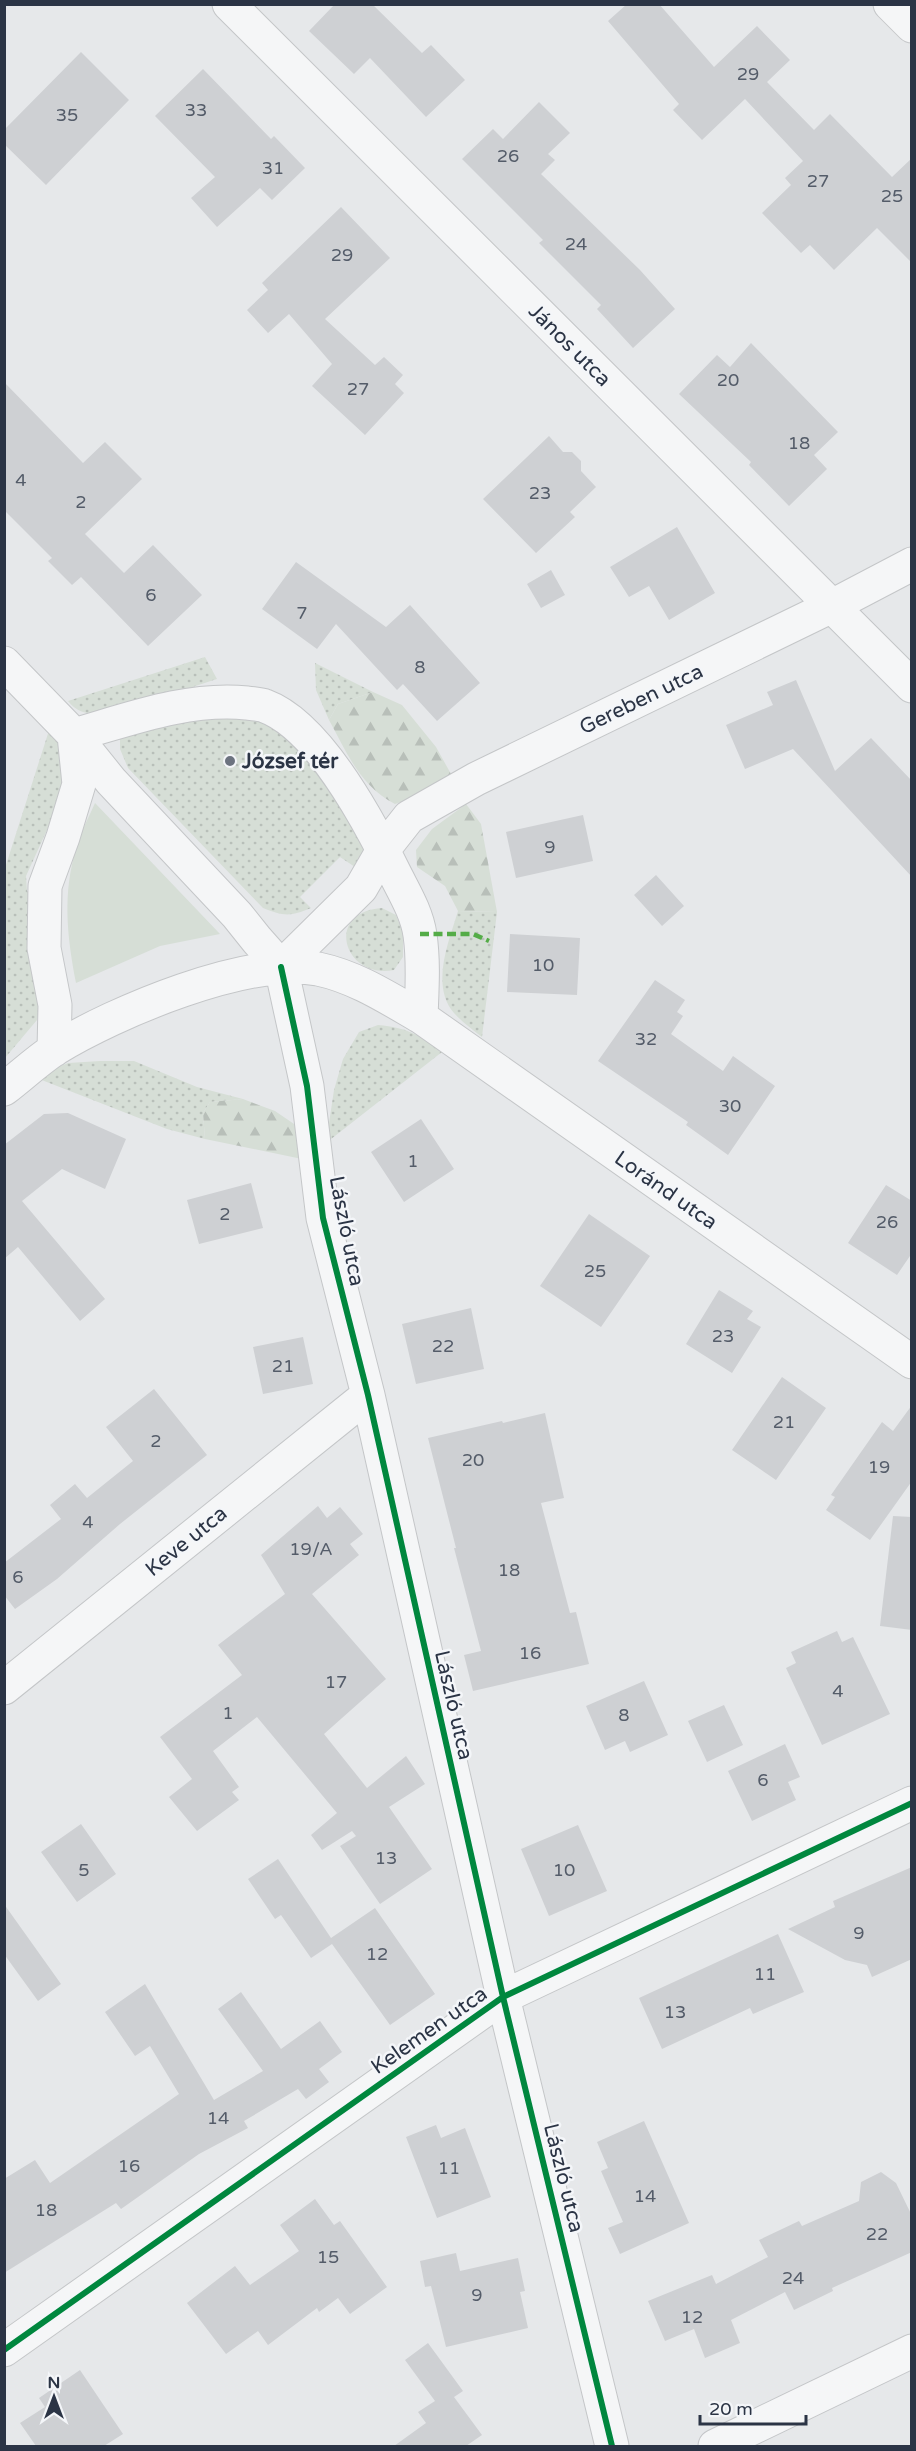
<svg xmlns="http://www.w3.org/2000/svg" width="916" height="2451" viewBox="0 0 916 2451" font-family="'Varela Round',sans-serif">
<defs>
<pattern id="grass-dots" width="8" height="8" patternUnits="userSpaceOnUse" patternTransform="scale(1.5)"><rect width="8" height="8" fill="#d6ded6"/><path d="M2 2h.1M6 6h.1" fill="none" stroke="#b8bfb9" stroke-width="1.8" stroke-linecap="round"/></pattern>
<pattern id="forest-firs" width="22" height="20" patternUnits="userSpaceOnUse" patternTransform="scale(1.5)"><rect width="22" height="20" fill="#d6ded6"/><path d="M5 1l3.5 6h-7zM16 11l3.5 6h-7z" fill="#b8bfb9"/></pattern>
</defs>
<rect width="100%" height="100%" fill="#e6e8ea"/>
<path fill="url(#grass-dots)" d="M 205,657 L 217,679 C 187,688 114,717 87,713 C 78,711 73,707 68,701 Z
M 315,663 L 373,692 L 338,704 L 329,720 L 316,690 Z
M 197,712 L 257,714 L 300,740 L 364,834 L 364,853 L 355,867 L 340,857 L 300,897 L 311,908 C 290,917 283,916 263,908 L 128,768 L 120,749 L 120,737 Z
M 53,718 L 70,739 L 63,795 L 26,876 L 27,891 L 41,905 L 41,998 L 37,1020 L 5,1058 L 5,868 Z
M 382,908 L 396,915 L 403,933 L 403,957 L 394,970 C 344,980 323,912 382,908 Z
M 458,911 L 497,912 L 482,1037 C 473,1030 462,1022 454,1013 C 430,985 449,941 458,911 Z
M 378,1025 C 408,1028 418,1034 442,1052 L 326,1143 L 334,1090 L 343,1059 L 359,1032 Z
M 100,1061 L 134,1061 L 197,1087 L 243,1099 L 210,1102 L 203,1113 L 205,1139 L 167,1129 L 34,1077 L 68,1063 Z"/>
<path fill="url(#forest-firs)" d="M 373,692 L 402,705 L 436,747 L 451,774 L 421,795 L 395,804 C 360,786 347,753 329,720 L 338,704 Z
M 466,804 L 481,824 L 497,912 L 458,911 L 445,886 L 417,867 L 416,850 L 432,829 Z
M 243,1099 L 275,1111 L 297,1126 L 302,1159 L 205,1139 L 203,1113 L 210,1102 Z"/>
<path fill="#d6ded6" d="M 95,803 L 220,934 L 160,946 L 76,983 C 67,936 62,892 77,846 C 81,831 89,817 95,803 Z"/>
<path fill="#ced0d3" d="M 335,4 L 372,4 L 422,53 L 431,45 L 465,80 L 426,117 L 370,58 L 354,74 L 309,31 Z
M 627,4 L 659,4 L 714,67 L 757,26 L 790,60 L 767,82 L 814,130 L 830,114 L 892,177 L 912,158 L 912,263 L 877,228 L 834,270 L 810,245 L 801,253 L 762,213 L 791,185 L 785,178 L 803,161 L 745,99 L 702,140 L 673,110 L 679,104 L 608,21 Z
M 81,52 L 129,100 L 46,185 L 4,144 L 4,130 Z
M 203,69 L 271,139 L 274,136 L 305,168 L 272,200 L 260,188 L 217,227 L 191,198 L 215,177 L 155,116 Z
M 539,102 L 570,133 L 548,154 L 555,160 L 541,174 L 640,270 L 675,309 L 633,348 L 597,309 L 601,305 L 539,243 L 543,240 L 462,159 L 493,129 L 503,139 Z
M 341,207 L 390,258 L 325,319 L 375,365 L 384,357 L 403,375 L 395,384 L 404,393 L 365,435 L 312,386 L 332,364 L 289,314 L 268,333 L 247,310 L 268,290 L 262,283 Z
M 751,343 L 838,432 L 814,455 L 827,469 L 789,506 L 749,465 L 751,462 L 679,394 L 717,355 L 730,367 Z
M 4,382 L 83,463 L 105,442 L 142,479 L 85,534 L 124,573 L 153,545 L 202,595 L 148,646 L 81,577 L 72,585 L 48,561 L 52,558 L 4,510 Z
M 549,436 L 563,452 L 572,452 L 581,461 L 581,471 L 596,487 L 570,512 L 575,517 L 536,553 L 483,499 Z
M 677,527 L 715,593 L 669,620 L 649,586 L 629,597 L 610,567 Z
M 296,562 L 386,627 L 410,605 L 480,683 L 437,721 L 403,684 L 397,690 L 336,624 L 317,649 L 262,609 Z
M 551,570 L 565,595 L 541,608 L 527,584 Z
M 796,680 L 835,771 L 871,738 L 912,781 L 912,877 L 793,749 L 745,769 L 726,725 L 773,705 L 767,692 Z
M 583,815 L 593,861 L 516,878 L 506,832 Z
M 656,875 L 684,906 L 662,926 L 634,895 Z
M 510,934 L 580,938 L 577,995 L 507,992 Z
M 655,980 L 685,1000 L 677,1012 L 683,1016 L 671,1034 L 723,1071 L 733,1056 L 775,1086 L 728,1155 L 686,1125 L 688,1122 L 598,1061 Z
M 68,1113 L 126,1139 L 105,1189 L 62,1169 L 22,1201 L 105,1299 L 80,1321 L 18,1247 L 4,1259 L 4,1145 L 44,1114 Z
M 421,1119 L 454,1169 L 404,1202 L 371,1152 Z
M 251,1183 L 263,1228 L 199,1244 L 187,1200 Z
M 886,1185 L 912,1201 L 912,1253 L 897,1275 L 848,1243 Z
M 589,1214 L 650,1256 L 601,1327 L 540,1286 Z
M 719,1290 L 753,1311 L 747,1319 L 761,1327 L 732,1373 L 686,1344 Z
M 471,1308 L 484,1369 L 416,1384 L 402,1324 Z
M 303,1337 L 313,1384 L 263,1394 L 253,1347 Z
M 782,1377 L 826,1408 L 776,1480 L 732,1450 Z
M 154,1389 L 207,1455 L 120,1524 L 57,1579 L 15,1609 L 4,1595 L 4,1563 L 61,1519 L 50,1505 L 75,1484 L 87,1498 L 133,1461 L 106,1427 Z
M 912,1405 L 912,1481 L 870,1540 L 826,1510 L 835,1497 L 831,1495 L 882,1422 L 893,1431 Z
M 545,1413 L 564,1498 L 541,1503 L 570,1613 L 576,1612 L 589,1664 L 473,1691 L 464,1655 L 481,1651 L 454,1548 L 456,1548 L 428,1438 L 502,1421 L 503,1423 Z
M 318,1506 L 327,1518 L 340,1507 L 363,1534 L 350,1544 L 359,1555 L 312,1594 L 386,1679 L 324,1734 L 367,1788 L 406,1756 L 425,1784 L 389,1807 L 432,1869 L 380,1904 L 340,1846 L 356,1836 L 352,1831 L 322,1850 L 311,1835 L 337,1813 L 257,1717 L 213,1751 L 239,1787 L 232,1792 L 239,1800 L 197,1831 L 169,1797 L 192,1779 L 160,1737 L 242,1675 L 218,1645 L 285,1594 L 261,1555 Z
M 893,1516 L 912,1517 L 912,1630 L 880,1626 Z
M 837,1631 L 842,1642 L 853,1637 L 890,1714 L 822,1745 L 786,1668 L 796,1663 L 791,1652 Z
M 644,1681 L 668,1735 L 630,1752 L 625,1741 L 605,1750 L 586,1706 Z
M 724,1705 L 743,1745 L 707,1762 L 688,1721 Z
M 785,1744 L 800,1777 L 788,1782 L 796,1800 L 752,1821 L 728,1771 Z
M 81,1824 L 116,1874 L 77,1902 L 41,1852 Z
M 578,1825 L 607,1891 L 549,1916 L 521,1849 Z
M 278,1859 L 331,1938 L 375,1908 L 435,1994 L 390,2025 L 332,1944 L 311,1958 L 281,1915 L 275,1919 L 248,1879 Z
M 912,1867 L 912,1959 L 872,1977 L 867,1965 L 845,1960 L 788,1929 L 835,1907 L 833,1901 Z
M 4,1904 L 61,1984 L 38,2001 L 4,1954 Z
M 778,1934 L 804,1992 L 753,2014 L 750,2008 L 662,2049 L 639,1998 Z
M 145,1984 L 214,2100 L 263,2071 L 218,2009 L 241,1992 L 281,2049 L 320,2021 L 342,2052 L 319,2069 L 329,2082 L 306,2099 L 298,2089 L 244,2121 L 248,2128 L 199,2154 L 121,2209 L 116,2203 L 4,2273 L 4,2179 L 35,2160 L 50,2183 L 179,2094 L 150,2046 L 135,2056 L 105,2012 Z
M 644,2121 L 689,2223 L 620,2254 L 608,2228 L 623,2222 L 601,2171 L 608,2168 L 597,2142 Z
M 436,2125 L 441,2138 L 465,2128 L 491,2197 L 437,2218 L 406,2137 Z
M 881,2172 L 896,2183 L 912,2216 L 912,2252 L 832,2288 L 833,2291 L 794,2310 L 785,2292 L 731,2320 L 740,2343 L 705,2358 L 694,2329 L 665,2341 L 648,2301 L 712,2275 L 716,2284 L 768,2257 L 759,2240 L 799,2221 L 802,2226 L 859,2201 L 861,2182 Z
M 315,2199 L 334,2225 L 340,2221 L 387,2287 L 350,2314 L 338,2298 L 319,2312 L 317,2308 L 268,2345 L 258,2331 L 226,2354 L 187,2303 L 235,2266 L 250,2285 L 299,2251 L 280,2225 Z
M 456,2253 L 460,2271 L 518,2258 L 525,2291 L 520,2292 L 528,2328 L 446,2347 L 431,2286 L 425,2287 L 420,2261 Z
M 428,2343 L 463,2391 L 454,2397 L 482,2435 L 466,2446 L 394,2446 L 426,2423 L 418,2412 L 435,2401 L 405,2360 Z
M 80,2370 L 123,2434 L 104,2446 L 36,2446 L 20,2423 L 45,2407 L 39,2398 Z"/>
<g fill="none" stroke-linecap="round" stroke-linejoin="round">
<g stroke="#c4c6c8" stroke-width="35">
<path id="minor" d="M 229,4 L 912,686
M 890,4 L 912,26
M 4,663 L 74,735 L 111,781 L 237,915 L 257,940 L 281,967
M 74,735 C 130,719 188,697 247,703 C 253,704 260,704 265,706 C 319,726 370,823 394,872 C 404,892 417,913 420,935 C 424,962 422,990 421,1017
M 281,967 L 307,1086 L 323,1218 L 368,1395 L 503,1997 L 612,2446
M 281,967 L 361,888 L 383,850 L 409,817 L 476,779 L 832,606 L 912,564
M 54,1050 L 55,1005 L 44,948 L 45,886 L 63,837 L 79,784 L 74,735
M 4,1089 C 21,1076 37,1061 55,1049 C 115,1012 248,956 318,969 C 356,977 388,998 421,1017 L 912,1362
M 4,1688 L 368,1395
M 4,2350 L 503,1997 L 912,1803
M 715,2446 L 912,2351"/>
</g>
<use href="#minor" stroke="#f5f6f7" stroke-width="33"/>
<path stroke="#54ac47" stroke-width="4.5" stroke-dasharray="9 4.5" stroke-linecap="butt" d="M 420,934 L 473,934 L 489,941"/>
<g stroke="#f4f6f9" stroke-width="10">
<path id="cycleway" d="M 281,967 L 307,1086 L 323,1218 L 368,1395 L 503,1997 L 612,2446
M 4,2350 L 503,1997 L 912,1803"/>
</g>
<use href="#cycleway" stroke="#00873e" stroke-width="6"/>
</g>
<circle fill="#6c737f" stroke="#f4f6f9" stroke-width="2" cx="230" cy="761" r="6"/>
<g text-anchor="middle" stroke-width="5" stroke-linejoin="round" paint-order="stroke">
<g font-size="18" fill="#545c69">
<text x="748" y="80">29</text>
<text x="196" y="116">33</text>
<text x="67" y="121">35</text>
<text x="508" y="162">26</text>
<text x="273" y="174">31</text>
<text x="818" y="187">27</text>
<text x="892" y="202">25</text>
<text x="576" y="250">24</text>
<text x="342" y="261">29</text>
<text x="728" y="386">20</text>
<text x="358" y="395">27</text>
<text x="799" y="449">18</text>
<text x="21" y="486">4</text>
<text x="540" y="499">23</text>
<text x="81" y="508">2</text>
<text x="151" y="601">6</text>
<text x="302" y="619">7</text>
<text x="420" y="673">8</text>
<text x="550" y="853">9</text>
<text x="543" y="971">10</text>
<text x="646" y="1045">32</text>
<text x="730" y="1112">30</text>
<text x="413" y="1167">1</text>
<text x="225" y="1220">2</text>
<text x="887" y="1228">26</text>
<text x="595" y="1277">25</text>
<text x="723" y="1342">23</text>
<text x="443" y="1352">22</text>
<text x="283" y="1372">21</text>
<text x="784" y="1428">21</text>
<text x="156" y="1447">2</text>
<text x="473" y="1466">20</text>
<text x="879" y="1473">19</text>
<text x="88" y="1528">4</text>
<text x="311" y="1555">19/A</text>
<text x="509" y="1576">18</text>
<text x="18" y="1583">6</text>
<text x="530" y="1659">16</text>
<text x="336" y="1688">17</text>
<text x="838" y="1697">4</text>
<text x="228" y="1719">1</text>
<text x="624" y="1721">8</text>
<text x="763" y="1786">6</text>
<text x="386" y="1864">13</text>
<text x="84" y="1876">5</text>
<text x="564" y="1876">10</text>
<text x="859" y="1939">9</text>
<text x="377" y="1960">12</text>
<text x="765" y="1980">11</text>
<text x="675" y="2018">13</text>
<text x="218" y="2124">14</text>
<text x="129" y="2172">16</text>
<text x="449" y="2174">11</text>
<text x="645" y="2202">14</text>
<text x="46" y="2216">18</text>
<text x="877" y="2240">22</text>
<text x="328" y="2263">15</text>
<text x="793" y="2284">24</text>
<text x="477" y="2301">9</text>
<text x="692" y="2323">12</text>
</g>
<g font-size="21" fill="#2b3445" stroke="#f4f6f9">
<text transform="translate(570 345) rotate(45)" y="7">János utca</text>
<text transform="translate(641 699) rotate(-26)" y="7">Gereben utca</text>
<text transform="translate(666 1190) rotate(35)" y="7">Loránd utca</text>
<text transform="translate(347 1231) rotate(79)" y="7">László utca</text>
<text transform="translate(186 1541) rotate(-39)" y="7">Keve utca</text>
<text transform="translate(454 1705) rotate(77)" y="7">László utca</text>
<text transform="translate(429 2030) rotate(-35)" y="7">Kelemen utca</text>
<text transform="translate(564 2178) rotate(76)" y="7">László utca</text>
</g>
<g font-size="21" font-weight="bold" fill="#2b3445" stroke="#f4f6f9" text-anchor="start">
<text x="242" y="768">József tér</text>
</g>
</g>
<rect width="916" height="2451" fill="none" stroke="#2b3445" stroke-width="12"/>
<g transform="translate(54 2397)" stroke="#f4f6f9" stroke-width="4.5" paint-order="stroke">
<path d="M0-4.5L10 22L0 15L-10 22Z" fill="#2b3445"/>
<text y="-9" font-size="16" font-weight="bold" text-anchor="middle" fill="#2b3445">N</text>
</g>
<path d="M700 2415v9h106v-9" fill="none" stroke="#2b3445" stroke-width="3"/>
<text x="709" y="2415" font-size="18" fill="#2b3445" stroke="#f4f6f9" stroke-width="4.5" paint-order="stroke">20 m</text>
</svg>
